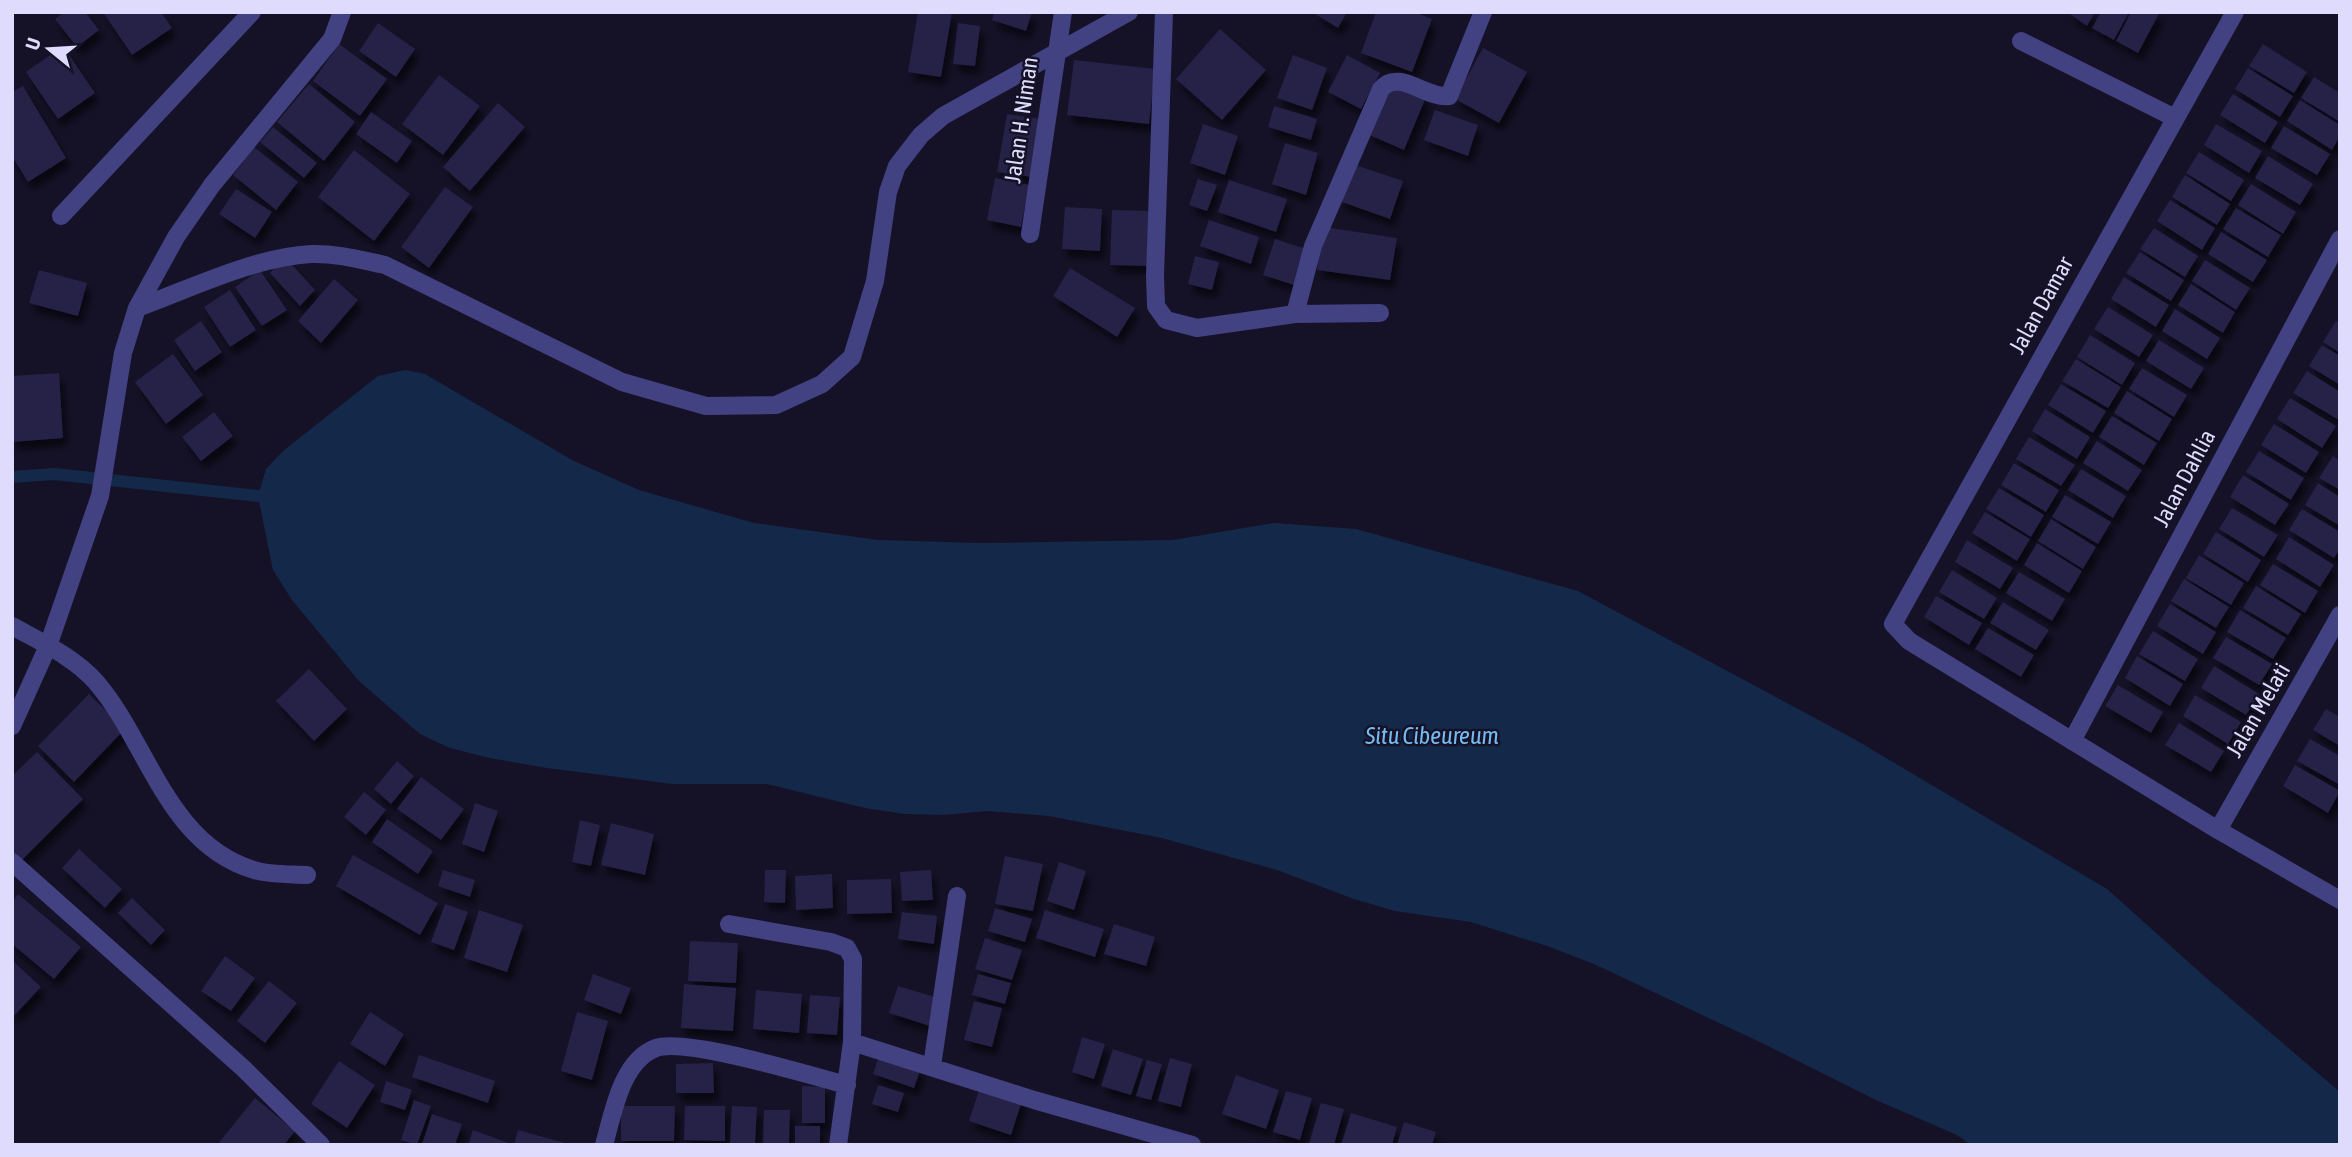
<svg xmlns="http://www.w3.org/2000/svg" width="2352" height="1157" viewBox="0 0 2352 1157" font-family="'Asap Condensed',sans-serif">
<defs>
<filter id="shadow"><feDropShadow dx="4.5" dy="8" stdDeviation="3.5" flood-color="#0009"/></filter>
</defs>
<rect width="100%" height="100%" fill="#151227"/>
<path fill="#14294a" d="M 405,370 L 425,374 L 574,461 L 639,490 L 754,523 L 878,540 L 980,543 L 1173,540 L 1274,523 L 1356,529 L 1578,591 L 1854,739 L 2107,889 L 2204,976 L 2340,1092 L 2340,1145 L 1971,1145 L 1957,1135 L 1876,1100 L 1764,1044 L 1594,964 L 1550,947 L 1471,922 L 1395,911 L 1354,899 L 1277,870 L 1162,838 L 1049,816 L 987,811 L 943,815 L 905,814 L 865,808 L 767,784 L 673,784 L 547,768 L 490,758 L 450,748 L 420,734 L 359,681 L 292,600 L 273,570 L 258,496 L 266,469 L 283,451 L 378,376 Z"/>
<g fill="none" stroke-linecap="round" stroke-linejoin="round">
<path stroke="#14294a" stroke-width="12" d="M 12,477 L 54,474 L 258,496"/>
</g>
<path fill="#272046" filter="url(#shadow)" d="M 64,12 L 85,12 L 99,30 L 77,47 L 55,19 Z
M 103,12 L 161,12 L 172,28 L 132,55 Z
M 918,12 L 952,12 L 941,77 L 908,72 Z
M 994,12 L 1032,12 L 1026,31 L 992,20 Z
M 1312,12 L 1347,12 L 1338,28 Z
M 1376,12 L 1414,12 L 1432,19 L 1412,72 L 1361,53 Z
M 2067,12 L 2095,12 L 2087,26 Z
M 2101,12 L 2129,12 L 2114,40 L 2092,28 Z
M 2131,12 L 2160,12 L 2138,53 L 2116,41 Z
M 378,23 L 415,49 L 396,77 L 359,51 Z
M 958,23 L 980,26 L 975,66 L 953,64 Z
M 1220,29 L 1266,70 L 1222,120 L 1176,79 Z
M 339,44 L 387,79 L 360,116 L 313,81 Z
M 2263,44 L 2307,72 L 2294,93 L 2249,66 Z
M 63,46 L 95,93 L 58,119 L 26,72 Z
M 1483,48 L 1527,72 L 1499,123 L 1455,99 Z
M 1293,55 L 1327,68 L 1312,110 L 1277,98 Z
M 1347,55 L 1380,73 L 1361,109 L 1328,92 Z
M 1074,60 L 1155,69 L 1149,124 L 1067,115 Z
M 2248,68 L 2293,96 L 2280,117 L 2235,89 Z
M 439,75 L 480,106 L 443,155 L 402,124 Z
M 2314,77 L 2340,93 L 2340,122 L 2301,98 Z
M 1391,82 L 1426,97 L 1404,150 L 1367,134 Z
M 309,84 L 355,122 L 324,161 L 277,122 Z
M 23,86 L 66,158 L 28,182 L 12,156 L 12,92 Z
M 2233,94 L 2278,122 L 2265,143 L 2220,115 Z
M 2300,100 L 2340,125 L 2340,136 L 2332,150 L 2287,121 Z
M 498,103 L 525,127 L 470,191 L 443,167 Z
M 1274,106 L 1317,119 L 1311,140 L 1268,127 Z
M 1435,110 L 1478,125 L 1468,156 L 1424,140 Z
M 371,112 L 412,141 L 397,163 L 356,134 Z
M 1007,114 L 1041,119 L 1032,177 L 997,172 Z
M 1203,124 L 1238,136 L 1225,175 L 1190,163 Z
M 2216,124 L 2262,151 L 2249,173 L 2204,145 Z
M 2284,126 L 2330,154 L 2317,175 L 2271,148 Z
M 273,127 L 317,163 L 304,178 L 260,142 Z
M 1285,143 L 1318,153 L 1306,195 L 1272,184 Z
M 254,147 L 298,182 L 276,210 L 233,175 Z
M 354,150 L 410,194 L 374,241 L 318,197 Z
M 2199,152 L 2244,180 L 2231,201 L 2186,173 Z
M 2268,156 L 2313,184 L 2300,205 L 2255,178 Z
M 1352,164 L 1403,181 L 1390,219 L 1339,201 Z
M 2185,175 L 2230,204 L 2217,225 L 2172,197 Z
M 995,178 L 1029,185 L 1021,227 L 987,220 Z
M 1198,179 L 1217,185 L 1207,211 L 1189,205 Z
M 1229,180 L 1287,199 L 1276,232 L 1218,212 Z
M 2251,184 L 2296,212 L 2283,234 L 2238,205 Z
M 445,187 L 473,207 L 429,268 L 401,247 Z
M 236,189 L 272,212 L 255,238 L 219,214 Z
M 2170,200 L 2215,228 L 2202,250 L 2157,221 Z
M 1065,207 L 1102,209 L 1100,251 L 1062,249 Z
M 2236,208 L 2281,235 L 2268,257 L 2223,229 Z
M 1112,210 L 1151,211 L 1149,266 L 1110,265 Z
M 1209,220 L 1259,237 L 1251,264 L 1200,246 Z
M 1324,227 L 1397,238 L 1390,280 L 1317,270 Z
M 2154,228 L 2198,256 L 2185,277 L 2140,249 Z
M 2221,232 L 2267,260 L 2253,282 L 2208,254 Z
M 1275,239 L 1312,251 L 1300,287 L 1263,275 Z
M 2140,252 L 2184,280 L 2171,301 L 2126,273 Z
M 1195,256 L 1219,262 L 1212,290 L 1188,284 Z
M 285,257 L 315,290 L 300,306 L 270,273 Z
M 2205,260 L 2250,288 L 2236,310 L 2192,281 Z
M 1070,268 L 1135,308 L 1117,337 L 1053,296 Z
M 39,270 L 87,283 L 78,316 L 29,303 Z
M 260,270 L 287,310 L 262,326 L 235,287 Z
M 2124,277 L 2169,305 L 2156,327 L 2111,299 Z
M 334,279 L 358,300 L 321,343 L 298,321 Z
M 2191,284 L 2235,312 L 2223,333 L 2178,305 Z
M 230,290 L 256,330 L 230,347 L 204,307 Z
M 2108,307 L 2153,335 L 2139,357 L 2094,329 Z
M 2175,309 L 2220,338 L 2207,359 L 2162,331 Z
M 201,321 L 222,352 L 195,371 L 174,340 Z
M 2336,321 L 2340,323 L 2340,353 L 2323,342 Z
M 2090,335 L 2135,363 L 2122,385 L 2077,357 Z
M 2159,340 L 2204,368 L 2191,389 L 2146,361 Z
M 2322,345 L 2340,356 L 2340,385 L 2309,366 Z
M 173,354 L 203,395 L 166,424 L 135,382 Z
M 2076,359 L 2121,387 L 2108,408 L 2062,381 Z
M 2142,368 L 2187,395 L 2174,417 L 2129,389 Z
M 2307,371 L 2340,392 L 2339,420 L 2293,393 Z
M 59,373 L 63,438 L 12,442 L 12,376 Z
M 2061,384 L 2106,411 L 2093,433 L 2048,405 Z
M 2127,391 L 2172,419 L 2159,441 L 2114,413 Z
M 2290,398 L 2336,426 L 2322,448 L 2277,419 Z
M 2045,409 L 2090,437 L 2077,459 L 2032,431 Z
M 214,412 L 233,436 L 201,461 L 182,437 Z
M 2112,416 L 2157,443 L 2144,465 L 2099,437 Z
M 2274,424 L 2319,452 L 2306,473 L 2261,445 Z
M 2029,437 L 2075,465 L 2061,486 L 2016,459 Z
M 2097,441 L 2142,470 L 2128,491 L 2083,463 Z
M 2259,451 L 2304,478 L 2291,500 L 2246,472 Z
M 2333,456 L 2340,461 L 2340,490 L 2319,478 Z
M 2014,463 L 2059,490 L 2046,512 L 2001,485 Z
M 2081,469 L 2126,496 L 2113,518 L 2068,490 Z
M 2243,475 L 2289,504 L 2275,525 L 2230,497 Z
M 2318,483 L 2340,497 L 2340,526 L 2305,505 Z
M 1999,488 L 2044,515 L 2031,537 L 1986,509 Z
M 2065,495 L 2111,522 L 2098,544 L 2052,517 Z
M 2232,508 L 2278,535 L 2264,557 L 2219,529 Z
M 2302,509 L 2340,532 L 2340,549 L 2334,558 L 2289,530 Z
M 1985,512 L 2030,539 L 2017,561 L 1972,533 Z
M 2051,519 L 2096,547 L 2083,569 L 2038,541 Z
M 2216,532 L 2261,560 L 2248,582 L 2203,554 Z
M 2289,537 L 2334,565 L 2320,587 L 2276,559 Z
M 1967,540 L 2013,568 L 2000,589 L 1955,562 Z
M 2037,543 L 2082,571 L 2069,593 L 2024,565 Z
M 2199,555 L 2244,583 L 2231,605 L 2186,578 Z
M 2273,564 L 2318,591 L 2305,613 L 2260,585 Z
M 1952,570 L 1997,598 L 1984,619 L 1939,592 Z
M 2019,572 L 2065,599 L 2052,621 L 2006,593 Z
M 2184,579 L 2229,607 L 2216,628 L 2171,601 Z
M 2256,586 L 2301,614 L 2288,635 L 2243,608 Z
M 1936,596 L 1982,623 L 1969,645 L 1924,617 Z
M 2003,602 L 2049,630 L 2036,650 L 1990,623 Z
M 2170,604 L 2216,632 L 2203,654 L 2157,626 Z
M 2240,610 L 2286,638 L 2273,659 L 2227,632 Z
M 1988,628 L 2034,655 L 2021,677 L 1975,649 Z
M 2153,631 L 2198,659 L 2185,681 L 2139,654 Z
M 2226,637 L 2272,664 L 2259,685 L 2213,658 Z
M 2137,656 L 2183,684 L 2170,706 L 2125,678 Z
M 2214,666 L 2259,694 L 2246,715 L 2201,688 Z
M 309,669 L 347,709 L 314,741 L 276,701 Z
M 2118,685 L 2163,712 L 2151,733 L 2105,706 Z
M 89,694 L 125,729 L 74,782 L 38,746 Z
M 2195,695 L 2241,722 L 2228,744 L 2183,716 Z
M 2326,709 L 2340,717 L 2340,746 L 2313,730 Z
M 2179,723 L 2224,751 L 2211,772 L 2165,745 Z
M 2310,739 L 2340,756 L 2340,785 L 2297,761 Z
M 37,752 L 83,799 L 19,863 L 12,856 L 12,776 Z
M 397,761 L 414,776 L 391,804 L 374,789 Z
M 2295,765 L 2340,791 L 2328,813 L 2283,786 Z
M 421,777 L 464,809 L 441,840 L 397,809 Z
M 364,792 L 386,810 L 366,835 L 344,817 Z
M 475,803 L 498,811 L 484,852 L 462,844 Z
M 387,819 L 433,851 L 418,874 L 372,842 Z
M 580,820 L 600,825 L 591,866 L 572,862 Z
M 611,823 L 654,834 L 645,875 L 601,865 Z
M 79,849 L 122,889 L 105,908 L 62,868 Z
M 353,855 L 438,903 L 420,935 L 336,886 Z
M 1005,856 L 1043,864 L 1033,911 L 995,904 Z
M 1059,862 L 1086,871 L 1074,910 L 1047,901 Z
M 443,870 L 475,880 L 470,897 L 438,886 Z
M 765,870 L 786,870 L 785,903 L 764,902 Z
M 931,870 L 933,900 L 902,901 L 900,872 Z
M 832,874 L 833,908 L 796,910 L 795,876 Z
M 891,879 L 892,913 L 847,914 L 847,880 Z
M 18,894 L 81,947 L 54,979 L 12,944 L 12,902 Z
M 132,898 L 165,930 L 151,945 L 118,913 Z
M 445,904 L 468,912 L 454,950 L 431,942 Z
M 995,908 L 1032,919 L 1025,942 L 988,931 Z
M 479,910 L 523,925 L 507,972 L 464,958 Z
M 1045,910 L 1104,929 L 1095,957 L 1036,938 Z
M 902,912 L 937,916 L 934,944 L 898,939 Z
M 1114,924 L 1155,937 L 1146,966 L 1104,954 Z
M 985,938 L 1022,950 L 1012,980 L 975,969 Z
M 690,941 L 738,943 L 736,983 L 688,981 Z
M 225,956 L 255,978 L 231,1011 L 201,991 Z
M 12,960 L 41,987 L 12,1018 Z
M 593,974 L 631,988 L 621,1014 L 584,1000 Z
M 978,974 L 1011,983 L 1005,1004 L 972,995 Z
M 269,981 L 297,1003 L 265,1043 L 237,1021 Z
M 684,984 L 736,988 L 733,1031 L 681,1028 Z
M 898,986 L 938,998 L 930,1026 L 889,1013 Z
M 756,990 L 802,994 L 799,1033 L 753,1029 Z
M 810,995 L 840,997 L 837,1035 L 807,1033 Z
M 974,1001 L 1002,1008 L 992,1047 L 964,1040 Z
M 370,1012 L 404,1034 L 385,1066 L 350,1044 Z
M 577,1012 L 608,1021 L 592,1080 L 561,1071 Z
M 1082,1037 L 1105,1044 L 1094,1079 L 1072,1072 Z
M 1113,1049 L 1143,1059 L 1131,1095 L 1101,1086 Z
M 880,1053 L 921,1068 L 914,1088 L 873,1074 Z
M 419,1055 L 495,1081 L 488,1103 L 412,1077 Z
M 1170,1058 L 1192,1064 L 1181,1107 L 1158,1101 Z
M 1147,1060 L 1162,1064 L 1151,1100 L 1136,1096 Z
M 339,1061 L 375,1085 L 347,1128 L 311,1104 Z
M 713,1063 L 714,1093 L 676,1093 L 676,1064 Z
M 1236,1075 L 1279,1090 L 1266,1129 L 1222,1114 Z
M 386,1081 L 412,1090 L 405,1110 L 380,1102 Z
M 981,1084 L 1023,1098 L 1011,1135 L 969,1121 Z
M 878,1085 L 904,1093 L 898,1112 L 872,1104 Z
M 802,1086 L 825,1087 L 825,1123 L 802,1123 Z
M 1286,1091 L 1312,1098 L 1300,1140 L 1273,1132 Z
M 255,1098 L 295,1131 L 284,1145 L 217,1145 Z
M 414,1100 L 431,1106 L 417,1145 L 401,1140 Z
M 1321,1103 L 1344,1109 L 1334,1145 L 1309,1144 Z
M 621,1106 L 675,1106 L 674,1141 L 621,1141 Z
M 685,1106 L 725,1106 L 725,1141 L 684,1140 Z
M 732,1106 L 757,1107 L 755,1144 L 730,1143 Z
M 764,1110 L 790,1110 L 789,1143 L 763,1143 Z
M 1351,1113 L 1397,1127 L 1392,1145 L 1341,1145 Z
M 432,1114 L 462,1124 L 455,1145 L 422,1144 Z
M 1404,1122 L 1436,1132 L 1432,1145 L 1397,1145 Z
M 795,1126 L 820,1126 L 820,1145 L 795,1145 Z
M 473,1130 L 511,1144 L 511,1145 L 468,1145 Z
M 518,1130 L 565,1143 L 564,1145 L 514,1145 Z"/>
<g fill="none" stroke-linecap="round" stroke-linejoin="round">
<path stroke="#424282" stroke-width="18" d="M 1164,12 L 1155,275 L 1156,306 L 1166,320 L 1197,328 L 1295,314 L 1380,313
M 2235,12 L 1893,624 L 1909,641 L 2218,830 L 2340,900
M 2021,41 L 2175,118
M 61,216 L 252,12
M 1030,234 L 1063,12
M 137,308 L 176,237 L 212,185 L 332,39 L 342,12
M 1295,314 L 1313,246 L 1381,89 C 1399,68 1426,99 1449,96 L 1483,12
M 12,626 C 41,642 74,657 96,682 C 148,742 167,844 254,870 C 270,875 291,874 307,875
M 12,726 L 48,646 L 100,496 L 123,353 L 137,308 C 190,289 254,257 311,254 C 336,253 361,260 385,265 L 622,382 L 706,406 L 776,405 L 822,384 L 852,357 L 875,281 L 888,192 L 897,166 L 921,135 L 943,116 L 1129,12
M 2072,741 L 2340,239
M 2218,830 L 2340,615
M 12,862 L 243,1068 L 321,1145
M 729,924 L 831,942 L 847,948 L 853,959 L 852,1042 L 838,1145
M 852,1042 L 1034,1100 L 1192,1145
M 932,1066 L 957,896
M 604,1145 C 613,1114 621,1061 656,1048 C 685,1037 812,1076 847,1085"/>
</g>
<g text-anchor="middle" stroke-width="5" stroke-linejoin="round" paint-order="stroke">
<g font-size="23" fill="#dedbfc" stroke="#151227">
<text transform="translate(1021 120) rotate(-82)" y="8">Jalan H. Niman</text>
<text transform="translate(2041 305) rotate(-61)" y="8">Jalan Damar</text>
<text transform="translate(2184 478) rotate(-62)" y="8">Jalan Dahlia</text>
<text transform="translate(2258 710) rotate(-60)" y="8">Jalan Melati</text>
</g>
<g font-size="24" font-style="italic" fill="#73bbf2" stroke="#151227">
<text x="1432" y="744">Situ Cibeureum</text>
</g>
</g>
<rect width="2352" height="1157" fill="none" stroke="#dedbfc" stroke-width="28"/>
<g transform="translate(49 49) rotate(288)" stroke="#151227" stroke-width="5" paint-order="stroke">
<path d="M0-5L12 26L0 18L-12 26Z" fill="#dedbfc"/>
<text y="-10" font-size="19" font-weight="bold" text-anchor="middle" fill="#dedbfc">U</text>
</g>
</svg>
